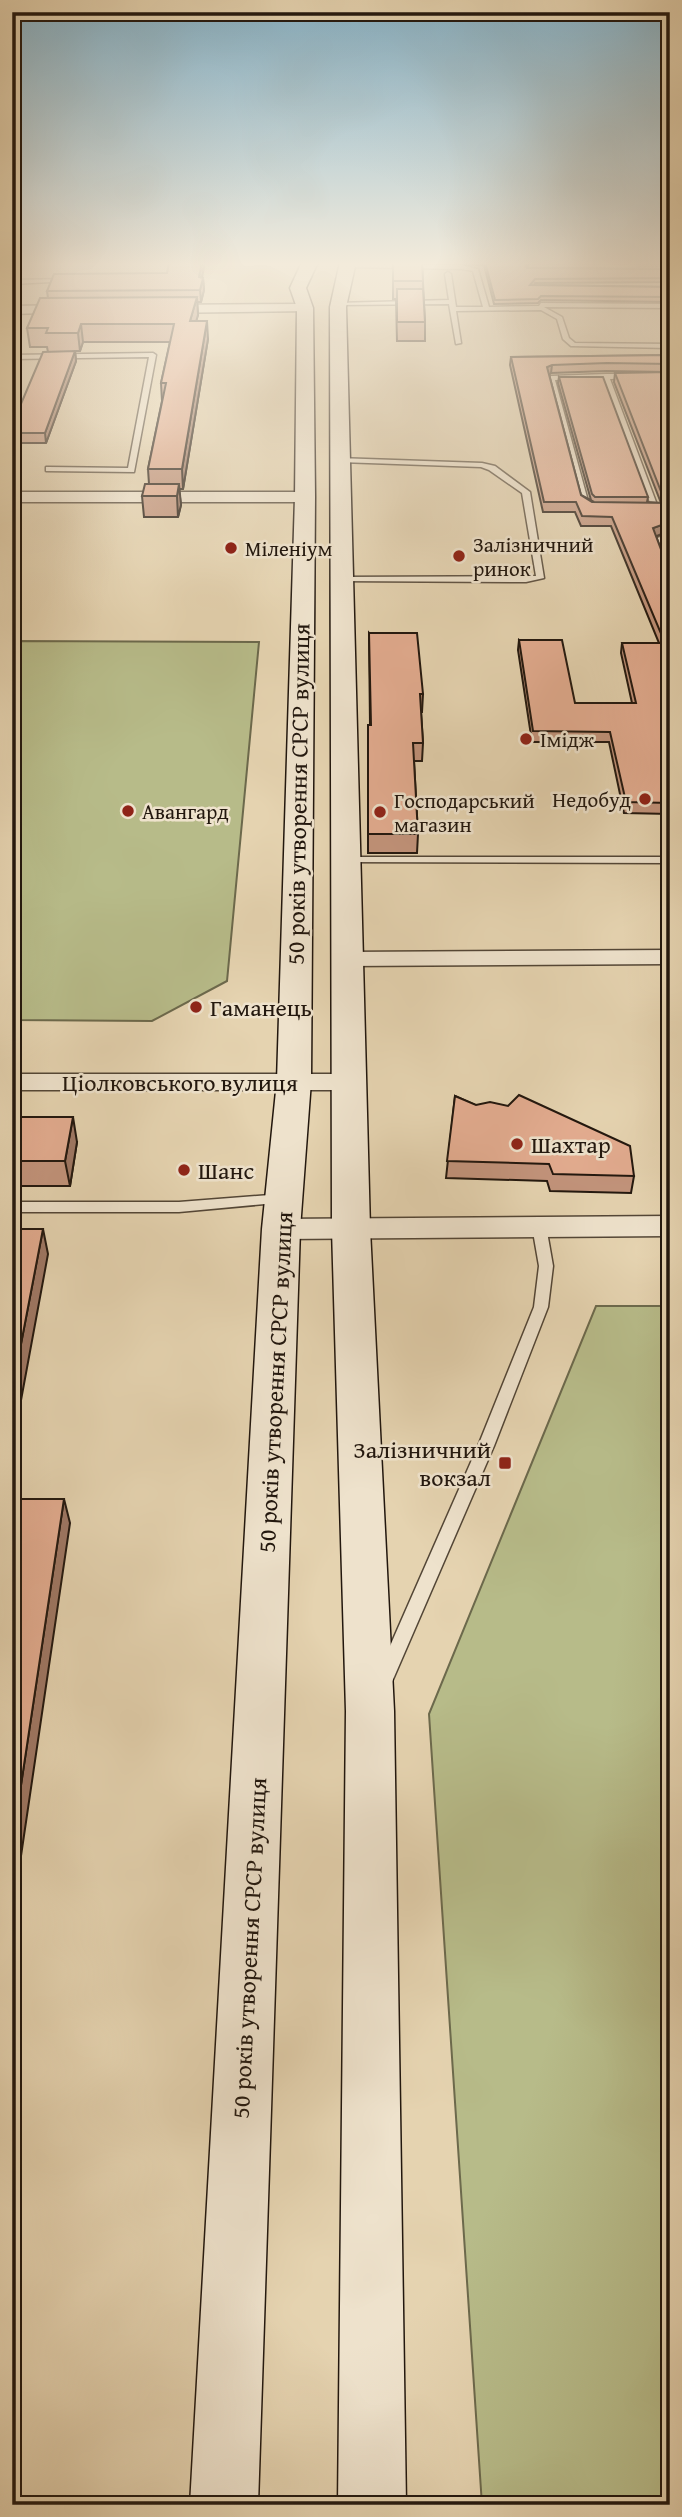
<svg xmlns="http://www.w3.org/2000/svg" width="682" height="2517" font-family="'Gentium Book Plus',serif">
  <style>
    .green { fill: #b7bb89; stroke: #6c694c; stroke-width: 2 }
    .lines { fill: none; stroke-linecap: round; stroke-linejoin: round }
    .lane-casing { stroke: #534636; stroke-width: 3 }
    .street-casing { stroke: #534636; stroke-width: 3 }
    .secondary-casing { stroke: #22170e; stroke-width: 3 }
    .lane { fill: #eee2cc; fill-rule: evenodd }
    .street { fill: #eee2cc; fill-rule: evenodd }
    .secondary { fill: #eee2cc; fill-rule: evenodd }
    .wall { fill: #c3947c; stroke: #22170e; stroke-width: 2; fill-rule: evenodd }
    .shaded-wall { fill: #9f7865; stroke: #22170e; stroke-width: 2 }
    .building { fill: #e3ac90; stroke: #22170e; stroke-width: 2 }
    .poi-dot { fill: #8f2418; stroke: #eee2cc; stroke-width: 2.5 }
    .labels { text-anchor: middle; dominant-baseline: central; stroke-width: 5; stroke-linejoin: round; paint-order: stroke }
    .far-poi-label { font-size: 21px; fill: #22170e; stroke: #eee2cc; text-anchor: start }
    .street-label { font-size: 24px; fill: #22170e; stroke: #eee2cc }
    .poi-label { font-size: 24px; fill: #22170e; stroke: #eee2cc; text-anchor: start }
  </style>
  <rect width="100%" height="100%" fill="#e5d3b0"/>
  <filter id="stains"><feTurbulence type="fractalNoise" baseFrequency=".00286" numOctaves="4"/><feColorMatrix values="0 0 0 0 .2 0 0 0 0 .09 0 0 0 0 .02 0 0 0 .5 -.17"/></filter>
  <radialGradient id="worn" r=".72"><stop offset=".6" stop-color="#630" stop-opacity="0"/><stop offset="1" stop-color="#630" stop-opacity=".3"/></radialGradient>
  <!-- green -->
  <path class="green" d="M12,641L259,642L227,981L152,1021L12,1020Z
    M596,1306H670V2505H482L429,1714Z"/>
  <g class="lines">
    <!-- lane casing -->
    <g class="lane-casing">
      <path id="lane" d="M347,264L462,265L478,269L489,307L539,306L541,303L670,304V308L544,307L562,317L569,338L575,343L670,344V348L571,346L563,339L557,319L541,310L456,311L461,343L456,344L449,304L339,305L336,303L449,300L445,274L448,272L451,274L456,307H483L473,271L462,269L345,267Z
        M640,267H670V271L638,270Z
        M12,280L68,279L71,281L12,284Z
        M153,353L156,355L134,472L46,471V467H49L128,468L149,357L12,359V355Z
        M606,374H670V378L610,379L659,510L652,508L604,379L555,380L588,501L600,508L593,510L581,502L548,378L551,376Z
        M337,458L482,463L495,466L530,492L544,578L526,582L339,581L338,579L342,577L536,576L522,493L489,470L481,467L340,462H337Z
        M670,534V538L662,540L670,558V571L666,569L654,539Z
        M345,857H670V863L341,862L340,860Z
        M282,1194L287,1196L289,1199L287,1202L179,1212H12V1202H179Z
        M539,1221L546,1226L553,1266L548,1307L494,1446L391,1684L385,1686L379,1684L376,1678L478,1446L534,1307L539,1266L532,1226Z"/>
    </g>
    <!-- street casing -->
    <g class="street-casing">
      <path id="street" d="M305,304L309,305V311L159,313L153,309L159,305Z
        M72,305L76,306V312L12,314V306Z
        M12,492H305L313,497L305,502H12Z
        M670,950V964L346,966L338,964L335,959L338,954L346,952Z
        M12,1074H348L357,1076L361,1082L357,1088L348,1090H12Z
        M670,1216V1236L281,1239L271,1236L267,1229L271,1222L281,1219Z"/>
    </g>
    <!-- secondary casing -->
    <g class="secondary-casing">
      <path id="secondary" d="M302,262H318L306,288L313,308L315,497L311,1081L300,1229L258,2505H190L262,1229L277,1081L295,497L297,308L290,288Z
        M340,262H356L346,307L370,1229L394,1711L406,2505H338L346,1711L332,1229L330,307Z"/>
    </g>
    <!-- lane -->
    <use href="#lane" class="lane"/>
    <!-- street -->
    <use href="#street" class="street"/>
    <!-- secondary -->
    <use href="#secondary" class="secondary"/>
  </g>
  <!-- wall -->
  <path class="wall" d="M382,262H670V264H529L527,267V268L670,269V282L535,283L534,285L670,287V302L541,300L538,303L494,304L484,265L422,263L425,322V341H397L396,299H393V262Z
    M204,265L202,278H203L204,290L201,302H197L198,315L196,321L208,339L183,489H179L181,505L178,517H144L142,496L149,484L148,469L162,401L161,383L170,342H83L80,351H75L76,361L46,443H12V425L48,352L47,347H30L27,328L48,298L47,291L167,273Z
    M670,355V551L666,542L667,532L656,536L665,560L670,563V814L624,813L609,742H532L518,650L519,640L575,703H632L621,653L622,643H659L611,526H581L575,512H543L510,365L511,357ZM606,371L667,372L615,373L614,382L661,503L647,502L648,497L559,377L558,383L591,500L594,502L581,495L549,374L551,373Z
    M369,633L423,694L422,712H421L423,743L422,761H414L418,834L417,853H368V725H370Z
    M455,1096L634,1176L631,1193L550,1191L547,1181L446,1178Z
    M12,1117L77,1142L70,1186H12Z"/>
  <!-- shaded-wall -->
  <path class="shaded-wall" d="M202,262H204V265L200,289L199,277Z
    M203,278L204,290L201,302L200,290Z
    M197,297L198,315L191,339L190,321Z
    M207,321L208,339L183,489L182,469Z
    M81,324L83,342L80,351L78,333Z
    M75,351L76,361L46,443L45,433Z
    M552,365L551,373L547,376V367Z
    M179,484L181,505L178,517L177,496Z
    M670,522L669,531L652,538L653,528Z
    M73,1117L77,1142L70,1186L65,1161Z
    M43,1229L48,1254L12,1449V1391Z
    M64,1499L70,1523L12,1917V1845Z"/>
  <!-- building -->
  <path class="building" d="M169,262H202L199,277L203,278L200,290L47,291L54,274L167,273Z
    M393,262H422L423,281H393Z
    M485,262H527L525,264L527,268L670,269V278L535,279L530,285L670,287V297L541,296L538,299L495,300Z
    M397,289H423L425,322H397Z
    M197,297L190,321H207L182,469H148L166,383H161L174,324H81L78,333H46L48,328H27L40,298Z
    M75,351L45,433H12V425L43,352Z
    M670,355V364L607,363L552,365L547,367L581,495L592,502L670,503V522L653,528L665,560L670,563V803L626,802L610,732L533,731L519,640H562L575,703H636L622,643H665L612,517L582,516L576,502H544L511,357Z
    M670,372V494H662L615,373Z
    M559,377H603L648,497H595L592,494Z
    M145,484H179L177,496H142Z
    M369,633H417L423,694H420L423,743H413L418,834H368V725H371Z
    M519,1095L630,1146L634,1176L553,1174L549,1164L447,1161L455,1096L476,1105L490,1102L508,1106Z
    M12,1117H73L65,1161H12Z
    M12,1229H43L12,1391Z
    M12,1499H64L12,1845Z"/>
  <!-- sky -->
  <linearGradient id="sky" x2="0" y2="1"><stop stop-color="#87b6ce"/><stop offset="0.43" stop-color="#f3ebdb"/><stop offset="1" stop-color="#f3ebdb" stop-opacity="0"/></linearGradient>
  <rect width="682" height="614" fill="url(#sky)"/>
  <!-- markers -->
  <g class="poi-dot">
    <circle cx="231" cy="548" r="7"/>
    <circle cx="459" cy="556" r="7"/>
    <circle cx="526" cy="739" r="7"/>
    <circle cx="645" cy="799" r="7"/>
    <circle cx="128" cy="811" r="7"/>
    <circle cx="380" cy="812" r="7"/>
    <circle cx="196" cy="1007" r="7"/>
    <circle cx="517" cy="1144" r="7"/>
    <circle cx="184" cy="1170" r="7"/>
    <rect x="498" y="1456" width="14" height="14" rx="3.5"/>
  </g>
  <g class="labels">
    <!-- far-poi labels -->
    <g class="far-poi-label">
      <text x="473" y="544">Залізничний<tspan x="473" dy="24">ринок</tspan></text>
      <text x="245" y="548">Міленіум</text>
      <text x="540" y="739">Імідж</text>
      <text x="631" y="799" text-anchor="end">Недобуд</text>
      <text x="394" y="800">Господарський<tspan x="394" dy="24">магазин</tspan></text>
      <text x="142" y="811">Авангард</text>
    </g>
    <!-- street labels -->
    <g class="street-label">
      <text transform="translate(298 794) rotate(-89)">50 років утворення СРСР вулиця</text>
      <text x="180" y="1082">Ціолковського вулиця</text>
      <text transform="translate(275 1382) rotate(-87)">50 років утворення СРСР вулиця</text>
      <text transform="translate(249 1948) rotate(-87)">50 років утворення СРСР вулиця</text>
    </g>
    <!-- poi labels -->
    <g class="poi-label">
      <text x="210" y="1007">Гаманець</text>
      <text x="531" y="1144">Шахтар</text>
      <text x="198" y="1170">Шанс</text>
      <text x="491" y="1449" text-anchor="end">Залізничний<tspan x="491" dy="28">вокзал</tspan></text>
    </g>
  </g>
  <!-- margin -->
  <rect width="682" height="2517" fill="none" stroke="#e5d3b0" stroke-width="42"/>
  <rect x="14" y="14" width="654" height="2489" fill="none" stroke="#22170e" stroke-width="3.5"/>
  <rect x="21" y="21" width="640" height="2475" fill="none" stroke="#22170e" stroke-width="2"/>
  <rect width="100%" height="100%" filter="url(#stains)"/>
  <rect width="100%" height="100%" fill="url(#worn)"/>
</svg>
